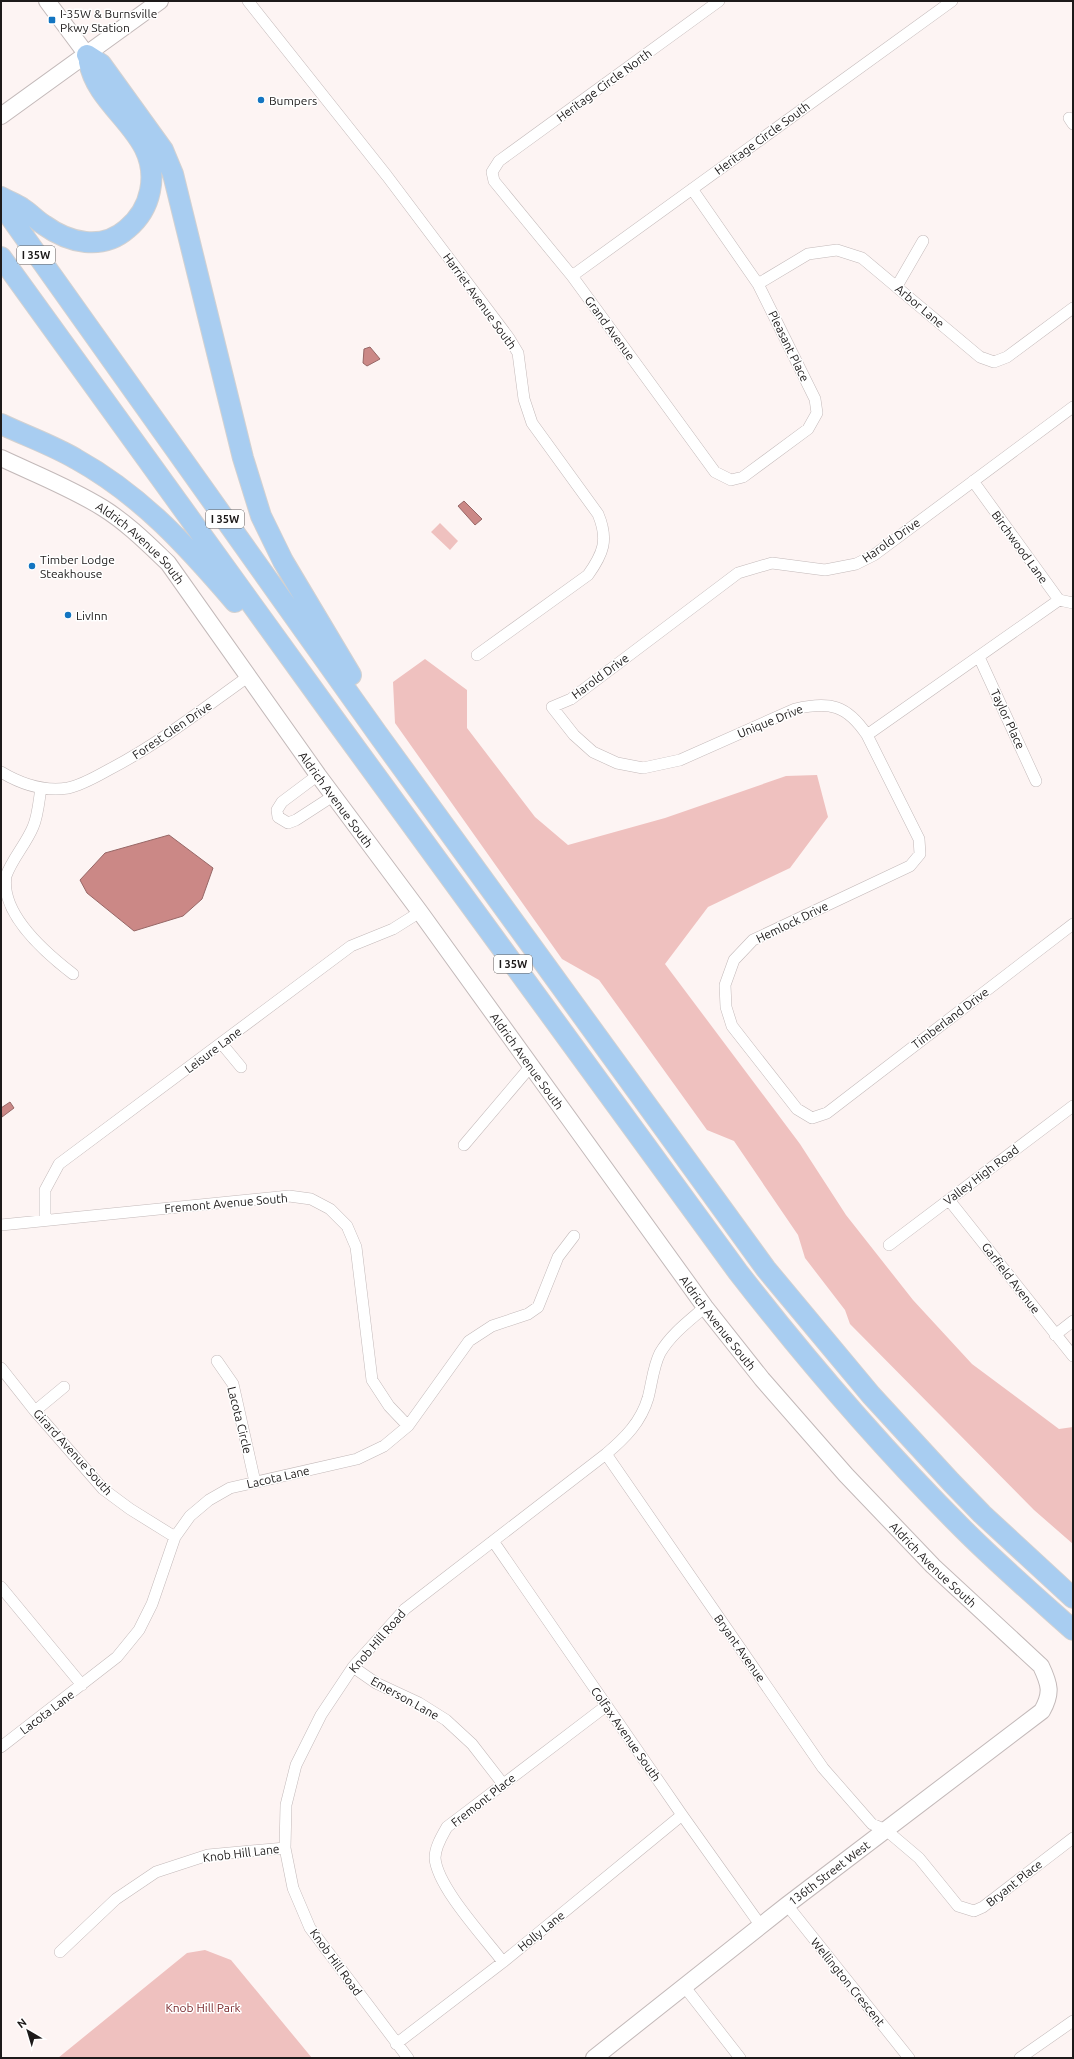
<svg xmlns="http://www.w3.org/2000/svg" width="1074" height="2059" font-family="Ubuntu,sans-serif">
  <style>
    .green { fill: #efc1bf }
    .water { fill: #cb8886; stroke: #976766 }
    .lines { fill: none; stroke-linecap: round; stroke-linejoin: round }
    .street-casing { stroke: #c3b9b9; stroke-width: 12 }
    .secondary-casing { stroke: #c3b9b9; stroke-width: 18 }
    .highway-casing { stroke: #d2d1d1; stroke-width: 22 }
    .street { stroke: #fff; stroke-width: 11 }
    .secondary { stroke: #fff; stroke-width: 16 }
    .highway { stroke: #a8cdf1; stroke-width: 20 }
    .poi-dot { fill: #1375c1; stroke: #fff; stroke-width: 1.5 }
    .labels { text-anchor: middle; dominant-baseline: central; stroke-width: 3; stroke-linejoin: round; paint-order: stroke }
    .shield { fill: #fff; stroke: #615f5f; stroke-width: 1 }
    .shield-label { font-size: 11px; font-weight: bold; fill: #1d1a1a }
    .poi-label { font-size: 12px; fill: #1d1a1a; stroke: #fff; text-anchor: start }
    .street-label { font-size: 12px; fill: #1d1a1a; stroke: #fff }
    .park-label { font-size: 12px; fill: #78272b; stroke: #fff }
  </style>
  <rect width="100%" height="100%" fill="#fdf4f3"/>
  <!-- green -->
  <path class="green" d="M440,523L458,541L450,550L431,532Z
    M425,659L467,690V728L535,817L568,845L665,818L786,776L817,775L828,817L790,868L708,907L665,964L800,1144L846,1215L913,1300L972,1364L1059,1429L1073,1427V1544L1034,1510L850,1324L845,1310L805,1258L798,1235L734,1141L707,1130L599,980L562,959L395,723L393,682Z
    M205,1950L231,1960L312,2058H58L187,1953Z"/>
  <!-- water -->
  <path class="water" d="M370,347L380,359L367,366L363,363L364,349Z
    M464,501L482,519L475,525L458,506Z
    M169,835L213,868L202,899L183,916L134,931L87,893L80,880L105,853Z
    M10,1102L14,1108L2,1117L1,1108Z"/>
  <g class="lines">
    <!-- street casing -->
    <g class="street-casing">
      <path id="street" d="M248,1L387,176L509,338L518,353L524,399L532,423L598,514C609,540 603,554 588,575L477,655
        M1069,118L1073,124
        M692,189L758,284L815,399L817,413L808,429L743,477L731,480L715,472L572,276L494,181L492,172L499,161L719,1
        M572,276L952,1
        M758,284L808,254L837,250L862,258L980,357L994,362L1007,357L1073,308
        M897,286L923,241
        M973,481L1059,600L1073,603
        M1059,600L867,735C847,705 830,701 795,709L680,760L643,768L617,763L593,752L574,735L552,707L571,699L738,573L772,563L825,570L856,564L874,555L1073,407
        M979,657L1036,781
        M867,735L919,839L920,854L910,866L753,940L734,960L725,985L726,1007L732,1026L797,1109L812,1118L827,1113L1073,924
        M1,772C21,784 43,792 68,788C83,785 99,775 112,768C161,742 204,708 249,676
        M318,775L282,802L277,810L278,817L288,823L296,820L333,796
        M41,788C39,800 38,816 33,827C26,844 12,859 6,876C0,914 47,954 73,974
        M222,1044L241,1067
        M464,1145L531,1066
        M949,1200L1073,1356
        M45,1220V1190L59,1164L351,946L393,929L420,912
        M1,1225L289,1196L311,1199L330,1209L347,1226L356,1247L372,1380L389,1406L408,1426
        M889,1245L1073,1106
        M1055,1335L1073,1321
        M217,1361L233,1384L255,1482
        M1,1368L35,1411L103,1489L130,1509L175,1537
        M35,1411L64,1387
        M606,1454L823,1768L872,1824L886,1830L919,1858L958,1906L974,1911L983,1907L1073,1838
        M493,1541L682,1815L761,1926
        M1,1587L82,1685
        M353,1667L376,1683L419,1703L446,1720L472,1744L503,1784
        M1,1747L117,1657L139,1630L152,1604L175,1537L190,1516L209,1500L230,1488L357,1459L384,1446L408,1426L469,1341L492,1326L528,1314L538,1307L558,1257L574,1236
        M787,1905L909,2058
        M60,1952L116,1899L156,1872L208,1855L285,1848
        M503,1962C485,1938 437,1887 435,1858C435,1847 442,1836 447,1827L606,1706
        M684,1986L740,2058
        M396,2044L503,1962L682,1815
        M408,2058L310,1928L293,1888L285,1848L286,1805L296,1765L321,1715L353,1667L405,1609L606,1454C625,1438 641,1422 648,1398C652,1383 653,1367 660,1353C671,1334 689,1321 705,1307
        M1020,2058L1073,2021"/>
    </g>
    <!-- secondary casing -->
    <g class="secondary-casing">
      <g id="secondary">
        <path d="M47,1L87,55"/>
        <path d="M1,116L160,1"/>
        <path id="s1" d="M1,458C35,474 71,488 103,508C127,523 147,543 168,563L318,775L420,912L705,1307L762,1379L846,1475L933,1566L1041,1666C1050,1685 1052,1693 1042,1711L787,1905L594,2058"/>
      </g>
    </g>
    <!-- highway casing -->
    <g class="highway-casing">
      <path id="highway" d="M87,55L101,64L163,150L173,174L243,458L261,516L283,561L351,675
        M1,197C8,201 16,204 22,208C30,213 36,220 44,225C69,243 102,251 127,229C139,219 147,206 150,191C162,133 98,111 89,62
        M1,204L377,733L766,1269L871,1395L951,1482L982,1514L1073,1598
        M1,257L336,721L738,1272C808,1362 883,1449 964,1530C999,1565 1036,1597 1073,1630
        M1,424C26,436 52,445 76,459C141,495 187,546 235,602"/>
    </g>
    <!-- street -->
    <use href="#street" class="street"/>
    <!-- secondary -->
    <use href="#secondary" class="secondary"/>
    <!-- highway -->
    <use href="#highway" class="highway"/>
  </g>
  <!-- markers -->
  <g class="poi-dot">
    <rect x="48" y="16" width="8" height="8" rx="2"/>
    <circle cx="261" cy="100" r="4"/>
    <circle cx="32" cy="566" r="4"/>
    <circle cx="68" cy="615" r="4"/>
  </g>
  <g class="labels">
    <!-- shield labels -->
    <g class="shield">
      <rect x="17" y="246" width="38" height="18" rx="3"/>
      <rect x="206" y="510" width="38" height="18" rx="3"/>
      <rect x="494" y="955" width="38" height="18" rx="3"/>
    </g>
    <g class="shield-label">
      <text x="36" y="255">I 35W</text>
      <text x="225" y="519">I 35W</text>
      <text x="513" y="964">I 35W</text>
    </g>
    <!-- poi labels -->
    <g class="poi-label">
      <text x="60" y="13">I-35W &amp; Burnsville<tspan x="60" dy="14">Pkwy Station</tspan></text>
      <text x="269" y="100">Bumpers</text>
      <text x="40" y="559">Timber Lodge<tspan x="40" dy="14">Steakhouse</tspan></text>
      <text x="76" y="615">LivInn</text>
    </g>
    <!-- street labels -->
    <g class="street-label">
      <text transform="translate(604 85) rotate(-36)">Heritage Circle North</text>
      <text transform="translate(762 138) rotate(-36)">Heritage Circle South</text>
      <text transform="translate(480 301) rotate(54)">Harriet Avenue South</text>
      <text transform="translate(920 306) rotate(40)">Arbor Lane</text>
      <text transform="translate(610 328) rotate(54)">Grand Avenue</text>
      <text transform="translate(789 346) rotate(64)">Pleasant Place</text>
      <text transform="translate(891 540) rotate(-35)">Harold Drive</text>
      <text stroke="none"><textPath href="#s1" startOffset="165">Aldrich Avenue South</textPath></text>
      <text transform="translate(1020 547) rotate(54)">Birchwood Lane</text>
      <text transform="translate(600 676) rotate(-36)">Harold Drive</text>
      <text transform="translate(1008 719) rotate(65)">Taylor Place</text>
      <text transform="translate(770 721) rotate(-22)">Unique Drive</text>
      <text transform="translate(172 730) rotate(-34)">Forest Glen Drive</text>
      <text stroke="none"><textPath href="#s1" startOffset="489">Aldrich Avenue South</textPath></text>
      <text transform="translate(792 922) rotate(-26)">Hemlock Drive</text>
      <text transform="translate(950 1018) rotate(-37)">Timberland Drive</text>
      <text transform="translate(213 1050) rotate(-37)">Leisure Lane</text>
      <text stroke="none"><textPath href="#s1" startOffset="813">Aldrich Avenue South</textPath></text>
      <text transform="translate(981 1175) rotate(-37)">Valley High Road</text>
      <text transform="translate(226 1203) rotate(-5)">Fremont Avenue South</text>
      <text transform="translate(1011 1278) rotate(52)">Garfield Avenue</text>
      <text stroke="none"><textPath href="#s1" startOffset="1137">Aldrich Avenue South</textPath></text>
      <text transform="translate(240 1420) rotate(76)">Lacota Circle</text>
      <text transform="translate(73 1452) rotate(48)">Girard Avenue South</text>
      <text transform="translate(278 1477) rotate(-13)">Lacota Lane</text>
      <text stroke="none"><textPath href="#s1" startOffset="1461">Aldrich Avenue South</textPath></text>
      <text transform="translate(377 1641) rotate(-49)">Knob Hill Road</text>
      <text transform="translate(740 1648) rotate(55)">Bryant Avenue</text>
      <text transform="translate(405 1698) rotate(29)">Emerson Lane</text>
      <text transform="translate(47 1712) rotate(-37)">Lacota Lane</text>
      <text transform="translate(626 1734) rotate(55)">Colfax Avenue South</text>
      <text transform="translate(483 1800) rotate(-38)">Fremont Place</text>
      <text transform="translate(241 1853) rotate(-7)">Knob Hill Lane</text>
      <text transform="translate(829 1873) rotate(-37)">136th Street West</text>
      <text transform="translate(1014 1883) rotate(-38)">Bryant Place</text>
      <text transform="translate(541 1931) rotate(-39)">Holly Lane</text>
      <text transform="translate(336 1962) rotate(54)">Knob Hill Road</text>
      <text transform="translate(848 1982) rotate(51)">Wellington Crescent</text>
    </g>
    <!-- park labels -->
    <g class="park-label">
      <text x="203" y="2007">Knob Hill Park</text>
    </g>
  </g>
  <!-- border -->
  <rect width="1074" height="2059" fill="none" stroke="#1d1a1a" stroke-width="4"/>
  <!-- north arrow -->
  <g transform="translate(28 2031) rotate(322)" stroke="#ffffff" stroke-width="3" paint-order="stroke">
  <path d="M0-3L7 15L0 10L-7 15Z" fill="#1d1a1a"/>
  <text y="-6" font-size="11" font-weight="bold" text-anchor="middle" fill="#1d1a1a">N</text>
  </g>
</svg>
